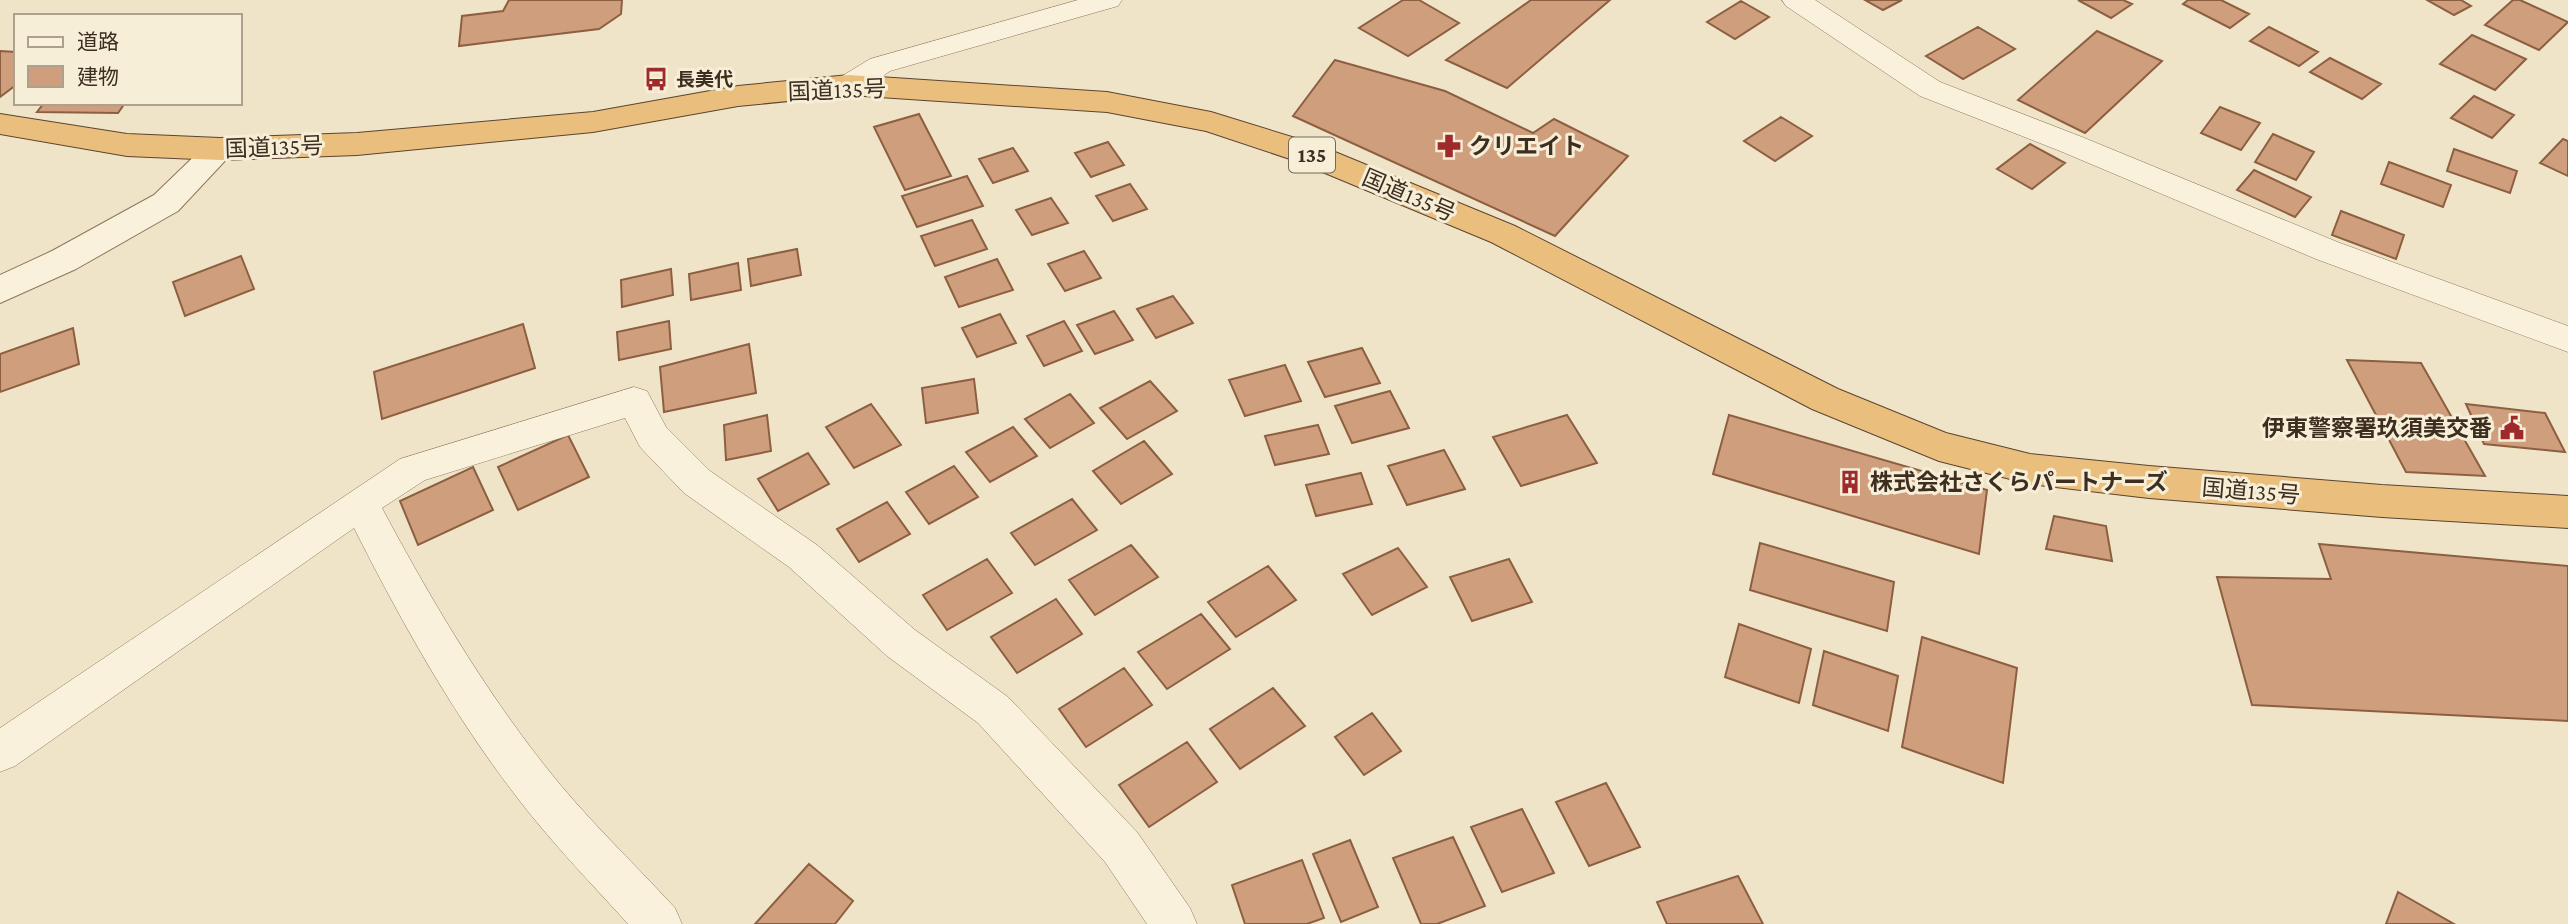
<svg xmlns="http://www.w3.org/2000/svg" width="2568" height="924" font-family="'Crimson Pro','Noto Sans JP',serif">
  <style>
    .building { fill: #cf9f7d; stroke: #8d5f41; stroke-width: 2 }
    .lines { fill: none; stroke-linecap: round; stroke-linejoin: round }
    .minor-casing { stroke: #8d765c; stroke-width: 1 }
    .tertiary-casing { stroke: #8d765c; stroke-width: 2 }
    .trunk-casing { stroke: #5b4430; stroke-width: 2 }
    .minor { fill: #faf1dc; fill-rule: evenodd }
    .tertiary { fill: #faf1dc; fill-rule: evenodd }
    .trunk { fill: #eabe7c; fill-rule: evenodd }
    .labels { text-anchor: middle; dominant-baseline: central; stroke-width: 6; stroke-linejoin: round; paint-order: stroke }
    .far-poi-label { font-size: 19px; font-weight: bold; fill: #3d2e20; stroke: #f7eed8; text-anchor: start }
    .shield { fill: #f7eed8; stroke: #756857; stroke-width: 2 }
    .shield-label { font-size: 21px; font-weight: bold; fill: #3d2e20 }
    .street-label { font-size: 23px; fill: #3d2e20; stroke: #f7eed8 }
    .poi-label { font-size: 23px; font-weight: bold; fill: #3d2e20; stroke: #f7eed8; text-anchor: start }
  </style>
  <rect width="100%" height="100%" fill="#f0e4c8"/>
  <!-- building -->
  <path class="building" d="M509,0H622L621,14L599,29L459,46L462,16L503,11Z
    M1403,0H1419L1459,23L1408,56L1359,28Z
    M1531,0H1610L1507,88L1446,60Z
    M1865,0H1902L1883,10Z
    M2078,0H2123L2132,4L2111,18Z
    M2188,0H2221L2249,14L2230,28L2183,4Z
    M2427,0H2461L2471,6L2454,15Z
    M2513,0H2520L2568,22L2539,50L2485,25Z
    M1741,1L1769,17L1735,39L1707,22Z
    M1978,27L2015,49L1963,79L1926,56Z
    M2269,27L2318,52L2299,66L2250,41Z
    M2097,31L2162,61L2085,133L2018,100Z
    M2472,35L2526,59L2495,90L2440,64Z
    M0,51L16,52V85L0,97Z
    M2330,58L2381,84L2362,99L2310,72Z
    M1335,60L1445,91L1533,133L1554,119L1628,156L1555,236L1293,116Z
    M2474,96L2514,115L2492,138L2451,118Z
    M44,103H125L118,113L37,112Z
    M2220,107L2260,123L2241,150L2201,133Z
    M919,114L951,176L905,190L874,127Z
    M1781,117L1812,136L1775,161L1744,141Z
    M2273,134L2314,152L2296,180L2255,162Z
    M2563,139L2568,141V176L2540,163Z
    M1108,142L1124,165L1091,177L1075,153Z
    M2030,144L2065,163L2032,189L1997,169Z
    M1013,148L1028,171L993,183L979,159Z
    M2454,149L2517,171L2510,193L2447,171Z
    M2389,162L2451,185L2443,207L2381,184Z
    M2254,170L2311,197L2295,217L2237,190Z
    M967,176L983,206L917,227L902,196Z
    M1130,184L1147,209L1113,221L1096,196Z
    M1051,198L1068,223L1032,235L1016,210Z
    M2341,211L2404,235L2396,259L2332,235Z
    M972,220L987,249L935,266L921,236Z
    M797,249L801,275L751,286L748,259Z
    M1084,251L1101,278L1065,291L1048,264Z
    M241,256L254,289L185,316L173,282Z
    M997,259L1013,290L959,307L945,277Z
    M738,263L741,290L691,300L689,274Z
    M671,269L673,295L622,307L621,280Z
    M1173,296L1193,323L1156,338L1137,309Z
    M1114,311L1133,340L1095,354L1077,325Z
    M1000,314L1016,343L977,357L962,328Z
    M669,321L671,349L619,360L617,332Z
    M1064,321L1082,351L1044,366L1027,336Z
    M523,324L535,368L382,419L374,372Z
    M73,328L79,364L0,392V354Z
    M749,344L756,393L664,412L660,367Z
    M1362,348L1380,383L1325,397L1308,362Z
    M2347,360L2421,363L2485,476L2406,472Z
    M1285,365L1301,401L1245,416L1229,380Z
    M974,379L978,413L926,423L922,388Z
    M1150,381L1177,411L1127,439L1100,408Z
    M1390,391L1409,428L1352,443L1335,406Z
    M1070,394L1094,423L1050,448L1025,419Z
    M871,404L901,445L854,468L826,427Z
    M2466,404L2545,413L2565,452L2484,444Z
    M767,415L771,451L726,460L724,425Z
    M1567,415L1597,463L1521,486L1493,437Z
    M1729,415L1987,490L1979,554L1713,474Z
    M1318,425L1329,454L1275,465L1265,436Z
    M1013,427L1037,456L990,482L966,452Z
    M568,435L589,477L518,510L498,467Z
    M1144,441L1172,474L1121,504L1093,471Z
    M1444,450L1465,489L1407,505L1388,466Z
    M808,453L829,484L778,511L758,479Z
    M954,466L978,497L929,524L906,492Z
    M473,467L493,510L418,545L400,501Z
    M1361,473L1372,504L1316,516L1306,485Z
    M1072,499L1097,530L1035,565L1011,533Z
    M887,502L910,534L859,562L837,529Z
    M2054,516L2106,526L2112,561L2046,549Z
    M1760,543L1894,582L1887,631L1750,590Z
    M2319,544L2568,566V721L2252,705L2217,577L2331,579Z
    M1131,545L1158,577L1095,615L1069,580Z
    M1398,548L1427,587L1372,615L1343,574Z
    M987,559L1012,593L947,630L923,595Z
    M1509,559L1532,602L1472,621L1450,577Z
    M1268,566L1296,600L1236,637L1208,602Z
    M1056,599L1082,634L1017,673L991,637Z
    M1201,614L1230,649L1167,689L1138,652Z
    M1739,624L1811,649L1799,703L1725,677Z
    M1922,637L2017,668L2003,783L1902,747Z
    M1824,651L1898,676L1888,731L1813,705Z
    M1124,668L1152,705L1086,747L1059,709Z
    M1273,688L1305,726L1240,769L1210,729Z
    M1372,713L1401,751L1364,775L1335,737Z
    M1187,742L1217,782L1149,827L1119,785Z
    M1606,783L1640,847L1589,866L1556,802Z
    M1522,809L1554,873L1502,892L1471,827Z
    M1453,837L1485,906L1437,924H1421L1393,858Z
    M1350,840L1378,907L1341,922L1313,854Z
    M1302,860L1324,918L1307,924H1245L1232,885Z
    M809,864L853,901L835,924H755Z
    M1738,876L1763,924H1667L1657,902Z
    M2398,892L2454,924H2386Z"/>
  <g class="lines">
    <!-- minor casing -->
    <g class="minor-casing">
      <path id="minor" d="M1078,0H1122L1118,6L890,71C874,82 859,97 839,92L834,85L839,78L870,59Z
        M1782,0H1815L1940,82L2082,137L2340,243L2568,326V352L2316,259L2060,151L1920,96L1786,6Z
        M634,387L647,391L666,427L710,471L817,545L915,630L1008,697L1137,832L1190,908L1197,924H1147L1105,862L978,723L887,656L789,567L684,493L640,447L625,418L425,480L382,508C430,598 482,686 545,766C584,816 632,861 675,908L682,924H628C590,882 550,841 516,796C452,713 401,621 354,528L15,766L0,772V728L400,459Z"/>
    </g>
    <!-- tertiary casing -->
    <g class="tertiary-casing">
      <path id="tertiary" d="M220,138L231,142L236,149L178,211L76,269L0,303V275L52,251L154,195L209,142Z"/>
    </g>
    <!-- trunk casing -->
    <g class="trunk-casing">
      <path id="trunk" d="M849,75L1107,92L1211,112L1318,145L1515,226L1838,389L1946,433L2030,454L2149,466L2382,485L2568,496V528L2382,517L2149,498L2030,484L1939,461L1812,409L1491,242L1296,161L1206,131L1107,112L849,95L738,106L593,132L357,155L220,160L127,156L0,134V114L127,134L220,138L357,133L593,112L738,86Z"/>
    </g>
    <!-- minor -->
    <use href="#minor" class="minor"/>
    <!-- tertiary -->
    <use href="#tertiary" class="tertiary"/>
    <!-- trunk -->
    <use href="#trunk" class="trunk"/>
  </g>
  <!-- icons -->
  <defs>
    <g id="bus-bare" transform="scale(1.89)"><path d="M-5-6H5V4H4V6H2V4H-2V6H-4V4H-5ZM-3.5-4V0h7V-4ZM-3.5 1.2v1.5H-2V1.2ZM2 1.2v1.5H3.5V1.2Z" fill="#9e2a2b" stroke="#f7eed8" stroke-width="2.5" paint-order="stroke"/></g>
    <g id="pharmacy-bare" transform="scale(1.89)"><path d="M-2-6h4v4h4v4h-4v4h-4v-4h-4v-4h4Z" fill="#9e2a2b" stroke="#f7eed8" stroke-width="2.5" paint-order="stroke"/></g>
    <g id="civic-bare" transform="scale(1.89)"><path d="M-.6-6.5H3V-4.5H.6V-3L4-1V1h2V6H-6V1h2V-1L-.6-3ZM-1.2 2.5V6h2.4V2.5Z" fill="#9e2a2b" stroke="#f7eed8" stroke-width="2.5" paint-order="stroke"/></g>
    <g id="building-bare" transform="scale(1.89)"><path d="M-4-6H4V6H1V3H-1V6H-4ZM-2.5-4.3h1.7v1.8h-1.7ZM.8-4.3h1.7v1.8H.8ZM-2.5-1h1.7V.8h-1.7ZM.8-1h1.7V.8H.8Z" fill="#9e2a2b" stroke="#f7eed8" stroke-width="2.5" paint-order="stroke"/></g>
  </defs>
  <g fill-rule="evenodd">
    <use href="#bus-bare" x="656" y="79"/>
    <use href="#pharmacy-bare" x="1449" y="146"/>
    <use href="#civic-bare" x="2512" y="428"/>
    <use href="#building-bare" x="1850" y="482"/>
  </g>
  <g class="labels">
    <!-- far-poi labels -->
    <g class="far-poi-label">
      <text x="676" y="79">長美代</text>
    </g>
    <!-- shield labels -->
    <rect class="shield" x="1289" y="137.5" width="46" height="35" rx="5"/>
    <g class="shield-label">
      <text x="1312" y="155">135</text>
    </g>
    <!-- street labels -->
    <g class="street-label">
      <text transform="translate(837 90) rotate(-2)">国道135号</text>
      <text transform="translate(274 147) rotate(-2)">国道135号</text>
      <text transform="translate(1409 195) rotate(23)">国道135号</text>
      <text transform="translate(2251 491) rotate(5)">国道135号</text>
    </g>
    <!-- poi labels -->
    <g class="poi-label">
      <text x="1469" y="146">クリエイト</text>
      <text x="2492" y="428" text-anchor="end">伊東警察署玖須美交番</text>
      <text x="1870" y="482">株式会社さくらパートナーズ</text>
    </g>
  </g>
  <!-- legend -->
  <rect x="14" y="14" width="228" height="91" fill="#f7eed8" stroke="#ada18e" stroke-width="2"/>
  <rect x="28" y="37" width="35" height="10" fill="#faf1dc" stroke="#ada18e" stroke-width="2"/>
  <text x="77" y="49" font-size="21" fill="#3d2e20">道路</text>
  <rect x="28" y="66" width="35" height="21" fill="#cf9f7d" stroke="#ada18e" stroke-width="2"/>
  <text x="77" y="84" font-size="21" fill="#3d2e20">建物</text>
</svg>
